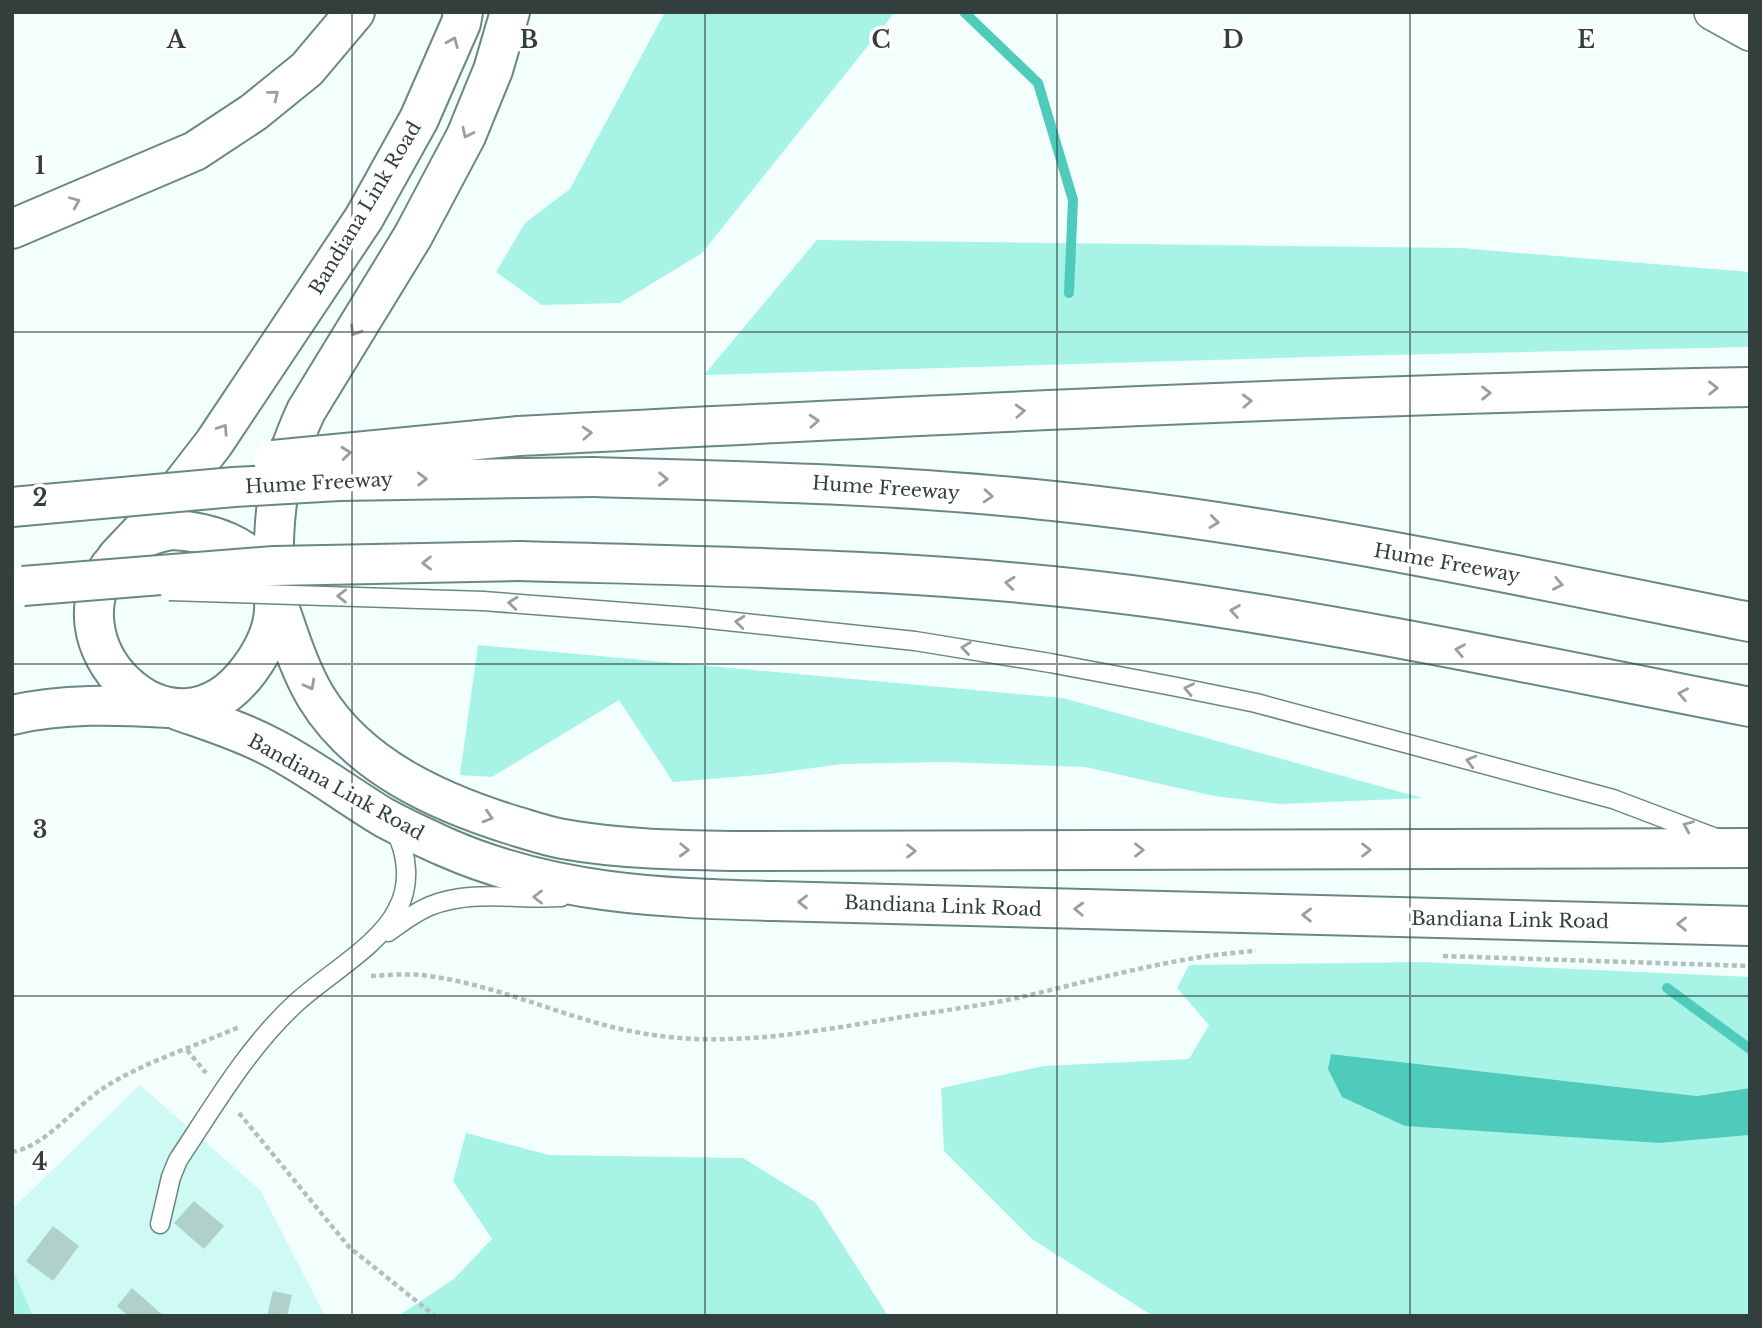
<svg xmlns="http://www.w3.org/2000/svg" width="1762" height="1328" font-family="'Libre Baskerville',serif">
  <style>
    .built { fill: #cffaf3 }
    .green { fill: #a7f4e7 }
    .water { fill: #4fcbbb }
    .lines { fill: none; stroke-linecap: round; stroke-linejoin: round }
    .stream { stroke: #4fcbbb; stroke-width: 10 }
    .building { fill: #b0d0ca }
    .lane-casing { stroke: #6a8883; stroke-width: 21 }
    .street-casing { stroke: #6a8883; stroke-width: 38 }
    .primary-casing { stroke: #6a8883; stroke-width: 42 }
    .highway-casing { stroke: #6a8883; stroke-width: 42 }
    .path { stroke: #b2bfbd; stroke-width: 4.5; stroke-dasharray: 5 3.5; stroke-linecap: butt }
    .lane { stroke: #fff; stroke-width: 18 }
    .street { stroke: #fff; stroke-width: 35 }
    .primary { stroke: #fff; stroke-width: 38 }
    .highway { stroke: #fff; stroke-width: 38 }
    .lane-bridge-casing { stroke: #6a8883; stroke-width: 21; stroke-linecap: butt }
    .highway-bridge-casing { stroke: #6a8883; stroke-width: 42; stroke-linecap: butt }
    .lane-bridge { stroke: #fff; stroke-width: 18 }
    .highway-bridge { stroke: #fff; stroke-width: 38 }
    .oneway { stroke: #989f9e }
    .grid { fill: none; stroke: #323f3d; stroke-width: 2; stroke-opacity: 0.55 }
    .labels { text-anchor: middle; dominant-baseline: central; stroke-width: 7; stroke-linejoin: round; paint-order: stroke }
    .street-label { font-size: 19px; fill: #323f3d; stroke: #fff }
    .grid-label { font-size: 23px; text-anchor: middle; font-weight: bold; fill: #323f3d; stroke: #fff; stroke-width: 7; stroke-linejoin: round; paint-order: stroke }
  </style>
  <rect width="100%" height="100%" fill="#f2fffc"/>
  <!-- built -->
  <path class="built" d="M140,1085L260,1190L325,1316H33L12,1267V1209Z"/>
  <!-- green -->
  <path class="green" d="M665,12H895L702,253L620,303L542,305L496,272L525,223L570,189Z
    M817,240L1461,248L1750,272V347L1344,356L704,375Z
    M478,645L1063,698L1422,798L1281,804L1214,796L1085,767L946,762L842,764L769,774L673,782L619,700L492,777L460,775Z
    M1422,962L1750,977V1088L1697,1096L1331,1054L1660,1143L1750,1135V1316H1153L1032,1239L944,1151L941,1088L1044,1066L1189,1059L1209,1025L1177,988L1189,965Z
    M466,1133L549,1155L743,1158L816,1203L888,1316H398L454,1279L492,1239L453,1181Z
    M12,1267L33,1316H12Z"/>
  <!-- water -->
  <path class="water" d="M1331,1054L1697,1096L1750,1088V1135L1660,1143L1405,1126L1342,1097L1328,1069Z"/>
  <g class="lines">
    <!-- stream -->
    <path class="stream" d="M964,12L1038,83L1073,200L1069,293
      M1667,988L1750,1049"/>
  </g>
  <!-- building -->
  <path class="building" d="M194,1201L224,1226L204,1249L174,1223Z
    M53,1226L79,1246L53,1281L26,1261Z
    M132,1288L164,1316H128L117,1306Z
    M273,1291L292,1295L287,1316H267Z"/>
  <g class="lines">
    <!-- lane casing -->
    <g class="lane-casing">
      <path id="lane" d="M483,601L689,617L915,641L1050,663L1172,686L1256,703L1613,799L1716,838
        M388,932C401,923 415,912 430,906C472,889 517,900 561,897
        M160,1224L171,1177L178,1160C214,1106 248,1047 296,1003C325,976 380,945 397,910C411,885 408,853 394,829"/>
    </g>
    <!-- street casing -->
    <g class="street-casing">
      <path id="street" d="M1712,12L1750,33"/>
    </g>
    <!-- primary casing -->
    <g class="primary-casing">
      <path id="primary" d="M171,530C258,533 307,593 249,670C171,775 42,639 116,559C132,542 148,534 171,530Z
        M117,557L166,505L214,443L364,218L419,119L461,23L463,12
        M274,591C272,517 275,479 306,411L413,236L466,136L493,70L510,12
        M276,598C288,631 298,667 316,697C358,766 438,802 512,825C529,830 546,836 563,839C619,849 677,850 733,851L1750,848
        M177,710C208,721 241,731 271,747C310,767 345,794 383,817C403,828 425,838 445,847C552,894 659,898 773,901L1750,926"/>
    </g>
    <!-- highway casing -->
    <g class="highway-casing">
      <path id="highway" d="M12,229L195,151L254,112L307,69L355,12
        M519,436C929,415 1339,394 1750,387
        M594,477C741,481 888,484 1034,499C1275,523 1512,574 1750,622
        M520,561C734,567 949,569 1161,599C1359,627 1554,669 1750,707
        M12,715C63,703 116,705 168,708"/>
    </g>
    <!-- path -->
    <path class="path" d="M1443,956L1750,966
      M371,976C390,975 410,973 429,976C487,984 541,1007 597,1023C640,1035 684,1041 728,1039C783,1038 847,1026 902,1017C940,1011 979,1006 1017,998C1095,980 1175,956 1256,951
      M187,1050L206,1073
      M239,1113L349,1247L435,1316
      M12,1152C47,1146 76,1105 105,1087C142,1063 198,1045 239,1027"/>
    <!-- lane -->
    <use href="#lane" class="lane"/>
    <!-- street -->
    <use href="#street" class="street"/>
    <!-- primary -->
    <use href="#primary" class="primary"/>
    <!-- highway -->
    <use href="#highway" class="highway"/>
    <!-- lane-bridge casing -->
    <g class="lane-bridge-casing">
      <path id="lane-bridge" d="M169,591L483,601"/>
    </g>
    <!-- highway-bridge casing -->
    <g class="highway-bridge-casing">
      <path id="highway-bridge" d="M273,460L519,436
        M12,507L234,487L339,481L594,477
        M23,586L274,566L520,561"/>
    </g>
    <!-- lane-bridge -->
    <use href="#lane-bridge" class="lane-bridge"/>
    <!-- highway-bridge -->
    <use href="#highway-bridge" class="highway-bridge"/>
  </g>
  <!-- one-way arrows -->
  <defs><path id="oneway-chevron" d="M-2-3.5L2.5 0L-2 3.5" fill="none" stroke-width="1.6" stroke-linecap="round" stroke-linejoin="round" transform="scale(1.75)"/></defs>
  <g class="oneway">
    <use href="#oneway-chevron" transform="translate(453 42) rotate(-67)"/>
    <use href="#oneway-chevron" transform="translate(274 95) rotate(-39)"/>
    <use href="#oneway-chevron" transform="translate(467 133) rotate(115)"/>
    <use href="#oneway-chevron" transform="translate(75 202) rotate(-23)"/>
    <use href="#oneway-chevron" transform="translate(355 331) rotate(121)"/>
    <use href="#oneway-chevron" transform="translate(1713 388) rotate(-1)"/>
    <use href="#oneway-chevron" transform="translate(1486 393) rotate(-1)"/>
    <use href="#oneway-chevron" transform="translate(1247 401) rotate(-2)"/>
    <use href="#oneway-chevron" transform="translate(1020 411) rotate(-3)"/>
    <use href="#oneway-chevron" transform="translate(814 421) rotate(-3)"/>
    <use href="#oneway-chevron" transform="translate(223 429) rotate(-56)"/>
    <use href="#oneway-chevron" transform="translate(587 433) rotate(-3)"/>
    <use href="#oneway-chevron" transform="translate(346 453) rotate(-6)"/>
    <use href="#oneway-chevron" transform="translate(422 479) rotate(-1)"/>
    <use href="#oneway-chevron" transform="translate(663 479) rotate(1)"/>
    <use href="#oneway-chevron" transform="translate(988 496) rotate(4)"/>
    <use href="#oneway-chevron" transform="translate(1214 522) rotate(7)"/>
    <use href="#oneway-chevron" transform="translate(427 563) rotate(179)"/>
    <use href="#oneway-chevron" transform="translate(1010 583) rotate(-174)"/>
    <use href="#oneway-chevron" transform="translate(1558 584) rotate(11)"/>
    <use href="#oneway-chevron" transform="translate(342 596) rotate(-179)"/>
    <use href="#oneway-chevron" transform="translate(513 603) rotate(-175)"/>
    <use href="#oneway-chevron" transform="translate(1235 611) rotate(-171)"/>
    <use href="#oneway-chevron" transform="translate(740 622) rotate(-174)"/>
    <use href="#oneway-chevron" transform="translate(966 648) rotate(-172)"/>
    <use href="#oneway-chevron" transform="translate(1460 650) rotate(-169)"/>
    <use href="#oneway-chevron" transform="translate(310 685) rotate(62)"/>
    <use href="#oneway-chevron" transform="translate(1189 689) rotate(-168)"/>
    <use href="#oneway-chevron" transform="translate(1683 694) rotate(-169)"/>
    <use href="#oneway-chevron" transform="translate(1471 761) rotate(-165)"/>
    <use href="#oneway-chevron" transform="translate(488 817) rotate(17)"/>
    <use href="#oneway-chevron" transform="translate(1688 826) rotate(-157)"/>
    <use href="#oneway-chevron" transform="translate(684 850) rotate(2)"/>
    <use href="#oneway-chevron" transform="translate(1139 850)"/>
    <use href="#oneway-chevron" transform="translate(1366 850)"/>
    <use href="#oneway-chevron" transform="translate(911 851)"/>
    <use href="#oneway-chevron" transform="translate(538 897) rotate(-180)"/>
    <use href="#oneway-chevron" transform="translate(803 902) rotate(-179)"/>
    <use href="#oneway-chevron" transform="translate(1079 909) rotate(-178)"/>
    <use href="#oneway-chevron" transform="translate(1307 915) rotate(-179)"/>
    <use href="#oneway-chevron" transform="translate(1682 924) rotate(-179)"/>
  </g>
  <!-- grid -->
  <path class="grid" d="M352,12V1316M705,12V1316M1057,12V1316M1410,12V1316M12,332H1750M12,664H1750M12,996H1750"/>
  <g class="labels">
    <!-- street labels -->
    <g class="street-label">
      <text transform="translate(365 208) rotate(-59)">Bandiana Link Road</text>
      <text transform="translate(319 483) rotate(-3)">Hume Freeway</text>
      <text transform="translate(886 488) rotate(4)">Hume Freeway</text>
      <text transform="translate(1447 563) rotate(10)">Hume Freeway</text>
      <text transform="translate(336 787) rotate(29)">Bandiana Link Road</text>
      <text transform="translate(943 906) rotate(2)">Bandiana Link Road</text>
      <text transform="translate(1510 920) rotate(1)">Bandiana Link Road</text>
    </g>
  </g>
  <g class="grid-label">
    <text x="176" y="48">A</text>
    <text x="529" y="48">B</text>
    <text x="881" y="48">C</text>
    <text x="1233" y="48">D</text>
    <text x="1586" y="48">E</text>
    <text x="40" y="174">1</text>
    <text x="40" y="506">2</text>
    <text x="40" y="838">3</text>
    <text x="40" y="1170">4</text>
  </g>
  <!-- border -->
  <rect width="1762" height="1328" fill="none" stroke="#323f3d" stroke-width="28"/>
</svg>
